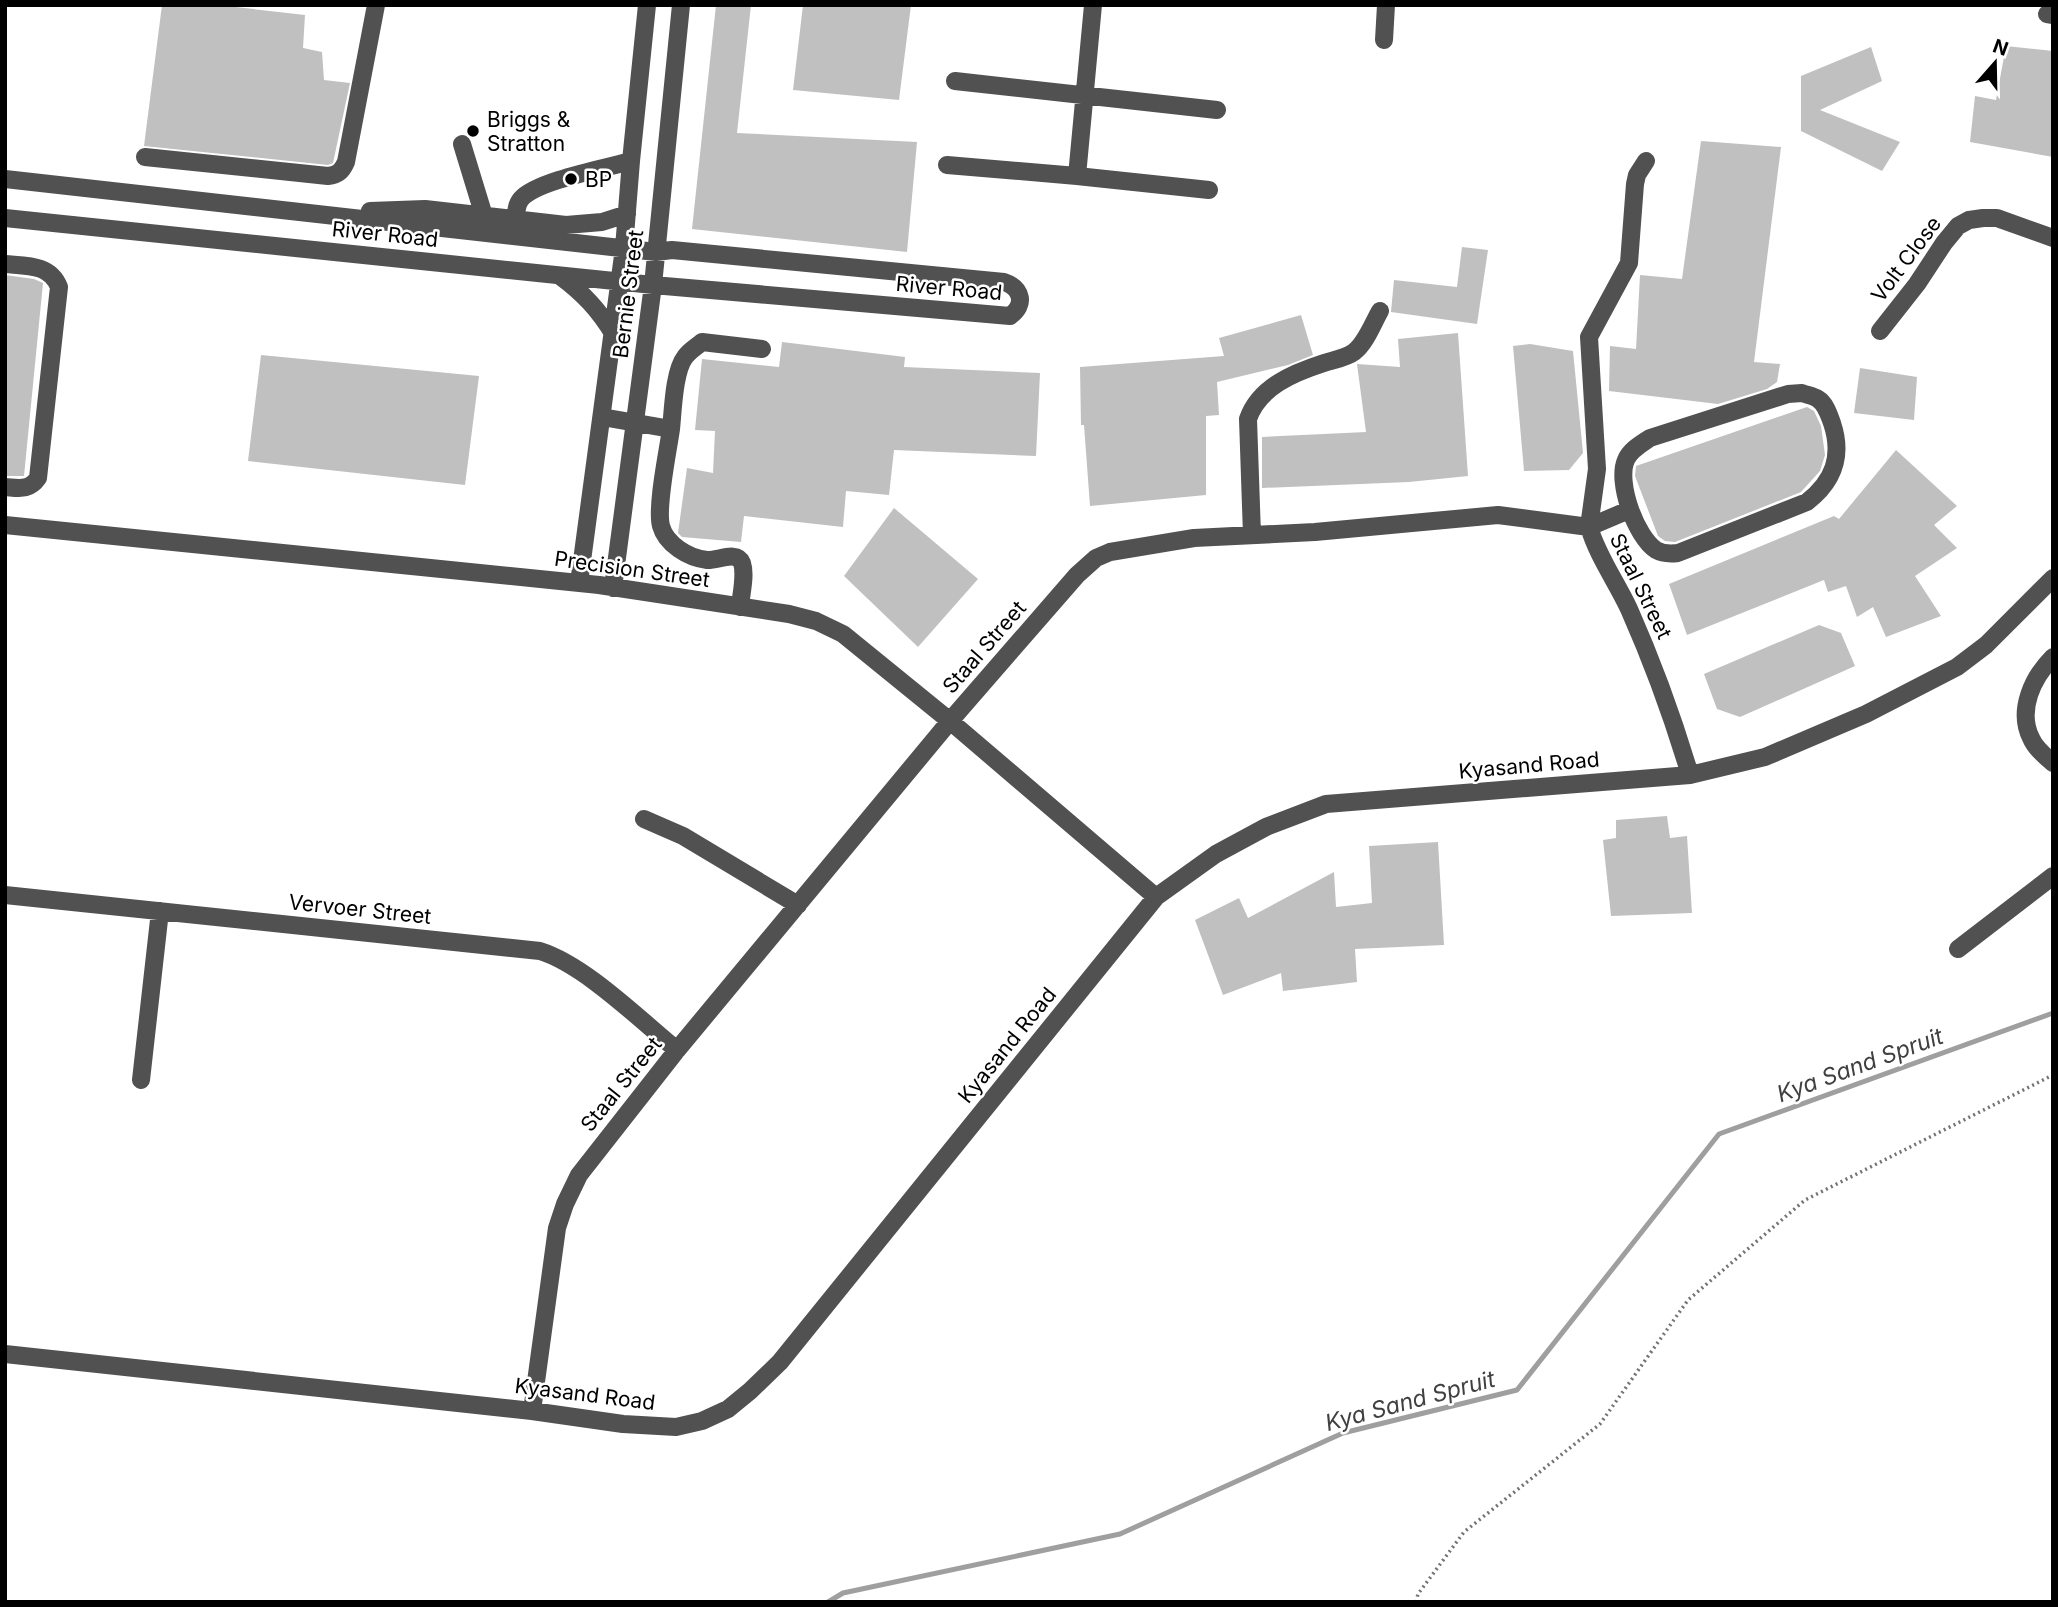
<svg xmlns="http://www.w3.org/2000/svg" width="2058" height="1607" font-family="Inter,sans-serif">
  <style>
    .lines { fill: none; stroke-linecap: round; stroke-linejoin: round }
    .stream { stroke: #9f9f9f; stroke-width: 5 }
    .building { fill: #c0c0c0 }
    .path { stroke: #737373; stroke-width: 3.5; stroke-dasharray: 2 3.5; stroke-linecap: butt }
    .minor { stroke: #515151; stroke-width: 18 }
    .poi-dot { fill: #000; stroke: #fff; stroke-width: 2.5 }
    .labels { text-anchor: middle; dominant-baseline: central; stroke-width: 5; stroke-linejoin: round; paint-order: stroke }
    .poi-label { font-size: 21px; fill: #000; stroke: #fff; text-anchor: start }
    .street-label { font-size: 21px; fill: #000; stroke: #fff }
    .water-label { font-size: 23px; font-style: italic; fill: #404040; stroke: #fff }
  </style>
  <rect width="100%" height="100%" fill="#fff"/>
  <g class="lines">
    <!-- stream -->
    <path class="stream" d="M828,1602L843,1593L1120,1534L1343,1433L1517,1390L1719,1134L2053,1013"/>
  </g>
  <!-- building -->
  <path class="building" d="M162,5H218L305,15L303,48L322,52L324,80L350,83L333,163L328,165L144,146Z
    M716,5H751L737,133L917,142L907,252L692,229Z
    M803,5H911L899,100L793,90Z
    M2006,46L2053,51V157L1970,142L1975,96L1996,100Z
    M1871,47L1882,81L1820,110L1900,142L1882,171L1801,131V76Z
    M1701,141L1781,147L1754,362L1780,364L1777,382L1767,389L1718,404L1609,391L1610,346L1636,349L1640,275L1682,279Z
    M1462,247L1488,250L1477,324L1391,312L1394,280L1457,287Z
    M5,275L34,279L43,283L24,476H5Z
    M1301,315L1313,355L1288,365L1217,382L1219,415L1206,416V495L1090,506L1084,425H1081L1080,367L1224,356L1219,338Z
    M1458,333L1468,476L1409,482L1262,488V437L1366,432L1357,364L1400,367L1398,339Z
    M782,342L905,357L904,367L1040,373L1036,456L894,450L889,495L846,491L843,527L744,516L741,542L682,537L678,533L687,468L713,473L715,431L695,430L702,359L779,367Z
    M1530,344L1573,351L1583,453L1569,470L1524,471L1513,346Z
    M261,355L479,376L465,485L248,461Z
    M1860,368L1917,377L1914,420L1854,413Z
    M1807,407L1814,411L1821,426L1825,455L1820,471L1801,492L1675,542L1665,541L1658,536L1635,476L1636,466Z
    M1896,450L1957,506L1934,525L1957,548L1915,576L1941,616L1886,637L1873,607L1857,617L1846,586L1828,592L1824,580L1687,635L1669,584L1834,516L1839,519Z
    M894,508L978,579L918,647L844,576Z
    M1819,625L1841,633L1855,666L1740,717L1717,709L1704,674Z
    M1667,816L1670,838L1687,836L1692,913L1611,916L1603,840L1616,838V820Z
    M1438,842L1444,945L1355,949L1357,982L1283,991L1281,973L1223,995L1195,920L1239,898L1248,918L1334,872L1336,907L1372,903L1369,846Z"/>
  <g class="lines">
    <!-- path -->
    <path class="path" d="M1416,1602L1418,1594L1464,1532L1600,1424L1688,1300L1805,1200L2053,1075"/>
    <!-- minor -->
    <path class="minor" d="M1093,5L1077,176L1209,190
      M2047,14L2053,15
      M1384,40L1386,5
      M955,81L1217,110
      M462,144L484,216
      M145,157L328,176C338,175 342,171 346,162L376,5
      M947,165L1077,176
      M5,179L656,252L672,250L1004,282C1022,288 1026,305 1010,316L653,285L5,218
      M370,211L425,209L566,225L602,222L627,214
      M516,220C516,212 516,205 521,199C536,181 606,168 631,161
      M5,264C27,266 50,264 59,287L38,478C29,491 19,488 5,487
      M560,276C583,293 599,310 614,335
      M1880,331L1917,284L1944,243L1958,226L1969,220L1983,218H1997L2053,238
      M1802,393C1807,395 1814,396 1818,399C1826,404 1829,415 1832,423C1843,456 1834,481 1807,502L1678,553C1670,554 1663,554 1656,550C1636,537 1616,482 1626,460C1630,450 1641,444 1650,438L1788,394Z
      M602,417L671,429C673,410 674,371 685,357C689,351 696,347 702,342L762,349
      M671,429C668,451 656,507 661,526C666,544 688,558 707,560C717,561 737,550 742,563C746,575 741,594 740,607
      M5,525L599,585L789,614L816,621L843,634L950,721L1156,897
      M1589,527L1597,469L1589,337L1629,263L1635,184L1637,175L1646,161
      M1589,527L1629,510
      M1252,535L1248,419C1259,387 1293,373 1324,363C1333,360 1346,358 1354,352C1366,343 1373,323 1380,311
      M579,583L624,248L631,161L647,5
      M613,588L653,285L681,5
      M2053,657C2033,677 2017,710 2031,738C2035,748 2045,756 2053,763
      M644,819L683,836L798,905
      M5,895L540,951C585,965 640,1020 677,1050
      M1958,949L2053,876
      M141,1080L160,911
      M5,1354L532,1411L623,1424L676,1427L702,1421L728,1409L750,1391L780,1362L1156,897L1216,854L1266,827L1326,804L1690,775L1765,757L1866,714L1957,667L1986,645L2053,578
      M532,1411L557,1228L565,1204L579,1175L677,1050L950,721L1077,575L1096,558L1110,552L1194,538L1315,532L1498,515L1589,527C1598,557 1616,581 1629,609C1653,663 1673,718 1690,775"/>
  </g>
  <!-- markers -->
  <g class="poi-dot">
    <circle cx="473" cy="131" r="7"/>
    <circle cx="571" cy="179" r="7"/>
  </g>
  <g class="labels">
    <!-- poi labels -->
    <g class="poi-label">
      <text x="487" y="119">Briggs &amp;<tspan x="487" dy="24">Stratton</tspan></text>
      <text x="585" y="179">BP</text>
    </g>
    <!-- street labels -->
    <g class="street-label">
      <text transform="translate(385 234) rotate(6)">River Road</text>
      <text transform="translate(1906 259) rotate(-53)">Volt Close</text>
      <text transform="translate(949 288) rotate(5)">River Road</text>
      <text transform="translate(628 294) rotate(-83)">Bernie Street</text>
      <text transform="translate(632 569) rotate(8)">Precision Street</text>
      <text transform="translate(1641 586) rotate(64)">Staal Street</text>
      <text transform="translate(984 647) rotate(-49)">Staal Street</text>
      <text transform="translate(1529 765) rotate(-5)">Kyasand Road</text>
      <text transform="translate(360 909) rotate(6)">Vervoer Street</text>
      <text transform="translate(1007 1045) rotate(-51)">Kyasand Road</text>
      <text transform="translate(621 1084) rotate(-51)">Staal Street</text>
      <text transform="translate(585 1394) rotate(7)">Kyasand Road</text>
    </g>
    <!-- water labels -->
    <g class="water-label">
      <text transform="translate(1860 1065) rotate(-20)">Kya Sand Spruit</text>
      <text transform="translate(1410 1401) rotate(-15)">Kya Sand Spruit</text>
    </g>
  </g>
  <!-- border -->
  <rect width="2058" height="1607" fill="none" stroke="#000000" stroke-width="14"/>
  <!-- north arrow -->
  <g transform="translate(1995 63) rotate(20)" stroke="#ffffff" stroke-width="5" paint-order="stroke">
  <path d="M0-5L12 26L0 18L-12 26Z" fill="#000000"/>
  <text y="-10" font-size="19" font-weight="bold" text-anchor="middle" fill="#000000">N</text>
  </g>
</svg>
